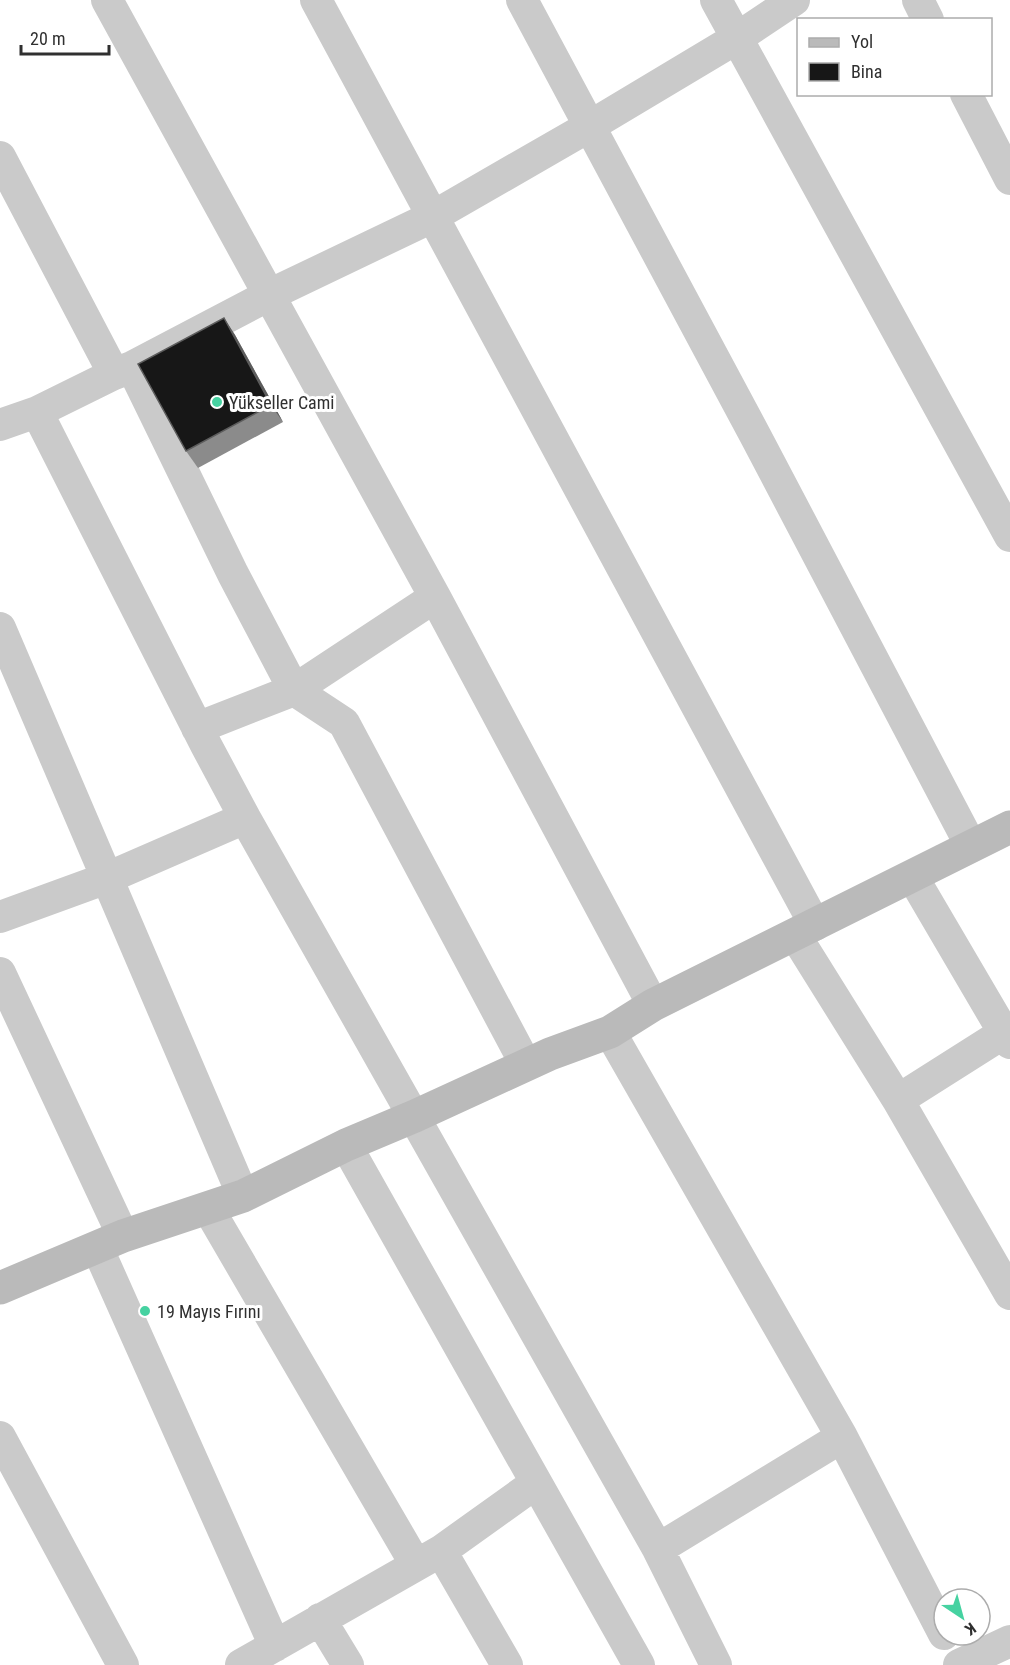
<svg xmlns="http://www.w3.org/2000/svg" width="1010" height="1665" font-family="'Roboto Condensed',sans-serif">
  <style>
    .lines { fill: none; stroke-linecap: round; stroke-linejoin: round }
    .street { stroke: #cacaca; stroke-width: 32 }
    .secondary { stroke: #bababa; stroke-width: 33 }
    .wall { fill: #8b8b8b }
    .shaded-wall { fill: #5d5d5d }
    .building { fill: #171717; stroke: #5d5d5d; stroke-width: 1.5 }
    .poi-dot { fill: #46d2a1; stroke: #fff; stroke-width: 2 }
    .labels { text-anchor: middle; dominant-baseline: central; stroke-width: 6; stroke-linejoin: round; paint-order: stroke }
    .poi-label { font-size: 18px; fill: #303030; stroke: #fff; text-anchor: start }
  </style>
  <rect width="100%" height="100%" fill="#fff"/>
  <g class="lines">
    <!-- street -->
    <path class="street" d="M107,0L435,597L653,1005
      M316,0L815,925
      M522,0L756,437L971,846
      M716,0L1010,536
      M918,0L928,20
      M966,94L1010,179
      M0,157L114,374
      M132,367L233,574L294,690L344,723L526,1065
      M37,412L206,745L245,818L658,1549L716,1665
      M0,425L37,412L114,374L132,367L269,295L432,217L590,126L737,38L794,0
      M0,628L243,1196
      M197,728L294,690L435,597
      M912,876L1010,1043
      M0,917L107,878L245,818
      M795,935L898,1100L1010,1294
      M0,973L123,1236
      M610,1032L842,1437L944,1634
      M898,1100L1010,1029
      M346,1145L639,1665
      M208,1208L416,1565
      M97,1247L275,1646
      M0,1437L123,1665
      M658,1549L842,1437
      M441,1551L507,1665
      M320,1619L348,1665
      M241,1665L441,1551L536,1483
      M959,1665L1010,1641"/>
    <!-- secondary -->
    <path class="secondary" d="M0,1288L123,1236L243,1196L346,1145L415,1116L550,1054L610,1032L653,1005L1010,827"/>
  </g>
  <!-- wall -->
  <path class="wall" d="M224,318L235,335L283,422L198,468L186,451Z"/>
  <!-- shaded-wall -->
  <path class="shaded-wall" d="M224,318L235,335L283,422L271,405Z"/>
  <!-- building -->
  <path class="building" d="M224,318L271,405L186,451L138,364Z"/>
  <!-- markers -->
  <g class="poi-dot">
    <circle cx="217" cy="402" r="6"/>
    <circle cx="145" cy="1311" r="6"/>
  </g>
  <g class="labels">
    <!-- poi labels -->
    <g class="poi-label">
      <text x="229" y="402">Yükseller Cami</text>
      <text x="157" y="1311">19 Mayıs Fırını</text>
    </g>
  </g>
  <!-- legend -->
  <rect x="797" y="18" width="195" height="78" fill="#ffffff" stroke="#acacac" stroke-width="1.5"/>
  <rect x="809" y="38" width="30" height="9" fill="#bababa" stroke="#acacac" stroke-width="1.5"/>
  <text x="851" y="48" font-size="18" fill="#303030">Yol</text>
  <rect x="809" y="63" width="30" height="18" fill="#171717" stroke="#acacac" stroke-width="1.5"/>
  <text x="851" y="78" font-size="18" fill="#303030">Bina</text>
  <!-- north arrow -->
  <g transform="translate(962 1617) rotate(144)"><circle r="28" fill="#ffffff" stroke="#acacac" stroke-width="1.5"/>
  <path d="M0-4.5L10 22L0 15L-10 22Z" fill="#46d2a1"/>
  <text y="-9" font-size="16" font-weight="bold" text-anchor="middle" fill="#303030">K</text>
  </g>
  <!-- scale -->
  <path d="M21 45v9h88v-9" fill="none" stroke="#303030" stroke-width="3"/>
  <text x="30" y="45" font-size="18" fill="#303030" stroke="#ffffff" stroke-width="4.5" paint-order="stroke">20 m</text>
</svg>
